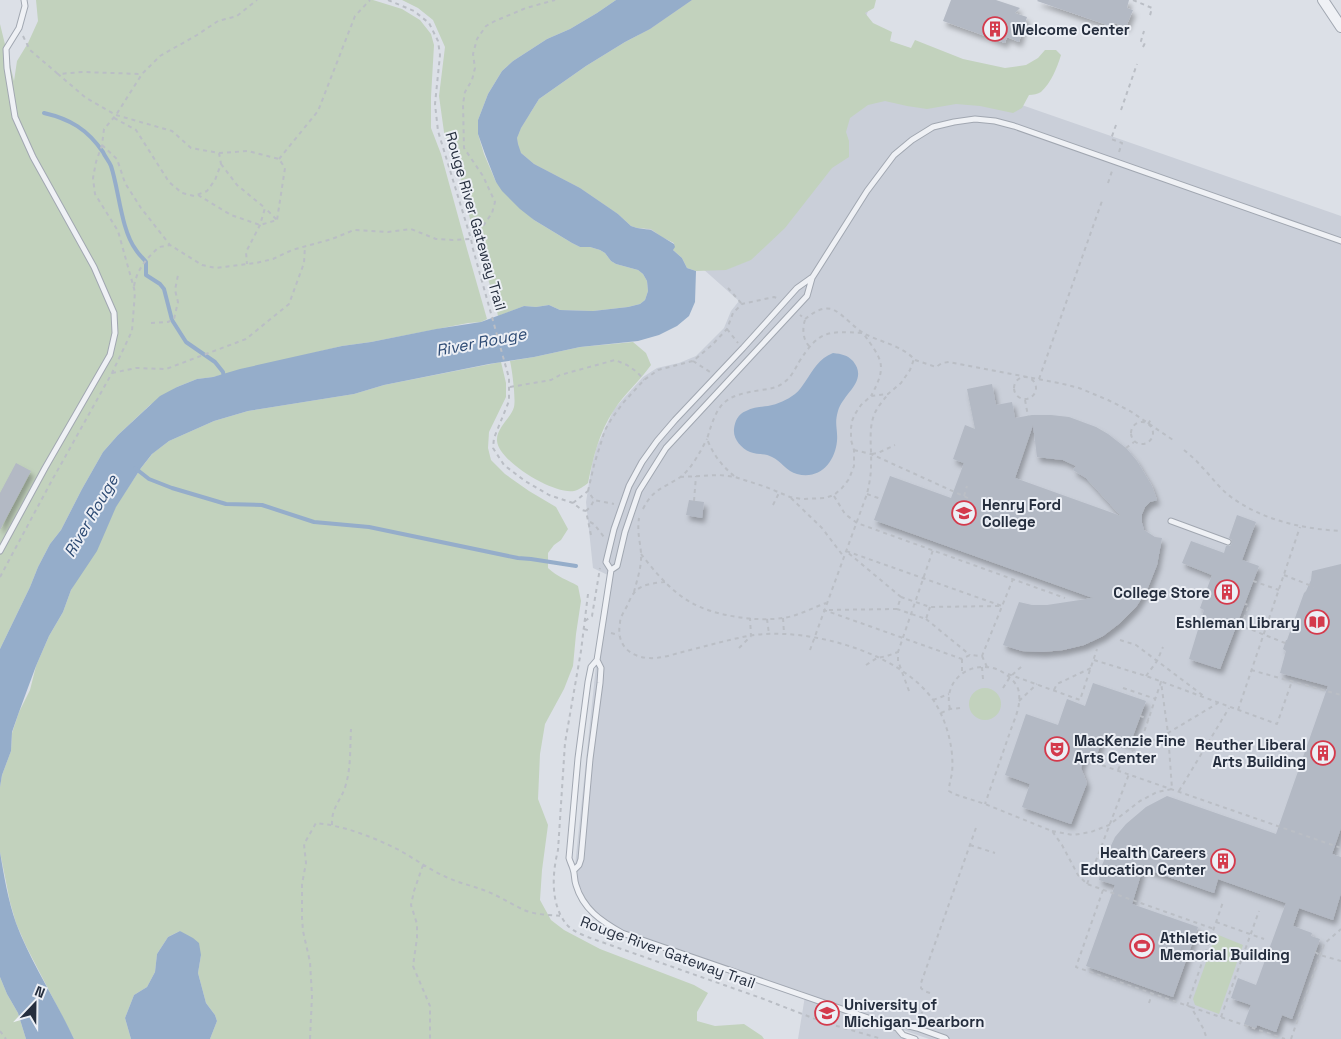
<svg xmlns="http://www.w3.org/2000/svg" width="1341" height="1039" font-family="'Space Grotesk',sans-serif">
  <style>
    .built { fill: #cacfd9 }
    .green { fill: #c2d2bd }
    .water { fill: #95adca }
    .lines { fill: none; stroke-linecap: round; stroke-linejoin: round }
    .stream { stroke: #95adca; stroke-width: 4 }
    .building { fill: #b3b9c4; fill-rule: evenodd; filter: url(#shadow) }
    .lane-casing { stroke: #a1a7b1; stroke-width: 7 }
    .street-casing { stroke: #a1a7b1; stroke-width: 12 }
    .path { stroke: #babec5; stroke-width: 2; stroke-dasharray: 4 4; stroke-linecap: butt }
    .lane { stroke: #eff1f5; stroke-width: 5 }
    .street { stroke: #eff1f5; stroke-width: 10 }
    .labels { text-anchor: middle; dominant-baseline: central; stroke-width: 4; stroke-linejoin: round; paint-order: stroke }
    .poi-label { font-size: 15px; font-weight: bold; fill: #252e3e; stroke: #eceff5; text-anchor: start }
    .street-label { font-size: 15px; fill: #252e3e; stroke: #eceff5 }
    .water-label { font-size: 16px; font-style: italic; fill: #2e4b74; stroke: #eceff5 }
  </style>
  <defs>
    <filter id="shadow"><feDropShadow dx="3" dy="5" stdDeviation="2.5" flood-color="#0004"/></filter>
  </defs>
  <rect width="100%" height="100%" fill="#dce0e7"/>
  <!-- built -->
  <path class="built" d="M687,0H872L855,47L1341,216V1039H929L831,1005L920,1039H798L805,996L803,992L622,933L588,904L578,882L575,866L597,656L610,576L593,568L586,502L592,464L597,446L614,409L643,377L657,368L679,363L696,356L724,328L731,311L739,301L674,243L638,225L517,157L509,129Z"/>
  <!-- green -->
  <path class="green" d="M36,0H373L402,9L420,20L431,34L434,45L431,97V128L441,154L467,249L487,319L481,322L468,323L371,342L342,346L213,377L197,379L177,387L150,405L118,435L103,452L82,489L61,530L50,544L38,567L30,587L0,649V24L14,81L17,61L28,43L38,21Z
    M402,0H616L597,13L570,29L547,39L513,61L502,71L488,94L478,120V134L484,154L496,182L534,220L572,243L580,247H590L600,250L605,253L611,261L616,264L638,270L643,274L647,281L648,291L645,300L640,304L628,307L593,311L560,310L549,305L536,307L524,306L498,316L495,301L473,232L460,176L448,147L444,132L439,96L445,47L433,20L418,8Z
    M692,0H876L874,8L865,13L873,23L892,32L890,41L911,48L915,40L963,59L1005,68L1026,65L1038,58L1045,50H1056L1061,55C1057,68 1051,83 1041,92C1038,94 1033,95 1029,95L1022,108L1013,113L980,106L956,104L927,109L907,106L885,101L868,105L850,118L846,132L849,141V157L832,168L785,228L751,260L726,270L696,271L687,268L682,258L672,249L674,243L662,237L651,229L637,228L631,226L618,214L580,188L534,164L520,152L518,144L517,138L521,128L539,99L586,66L625,42L650,29Z
    M633,342L646,353L651,365C640,381 624,394 614,410C599,432 593,458 588,483C584,486 579,490 574,491C555,495 499,462 497,441C496,428 511,418 514,407C516,399 512,369 510,361L534,357L580,347Z
    M501,362L506,383V397L489,432L488,448L491,460L505,474L529,491L556,507L568,529L561,540L554,545L548,553V568C557,577 568,580 578,586L581,601L576,634L573,666L564,689L545,724L540,754L538,799L548,825L542,870L540,900L551,920L564,930L600,949L694,985L708,993L697,1012V1021L715,1026L744,1024L762,1036L764,1039H210L217,1021L215,1015L206,1003L198,973L201,955L180,931L168,937L157,954L155,972L147,987L134,995L125,1018L131,1039H74L26,946L16,923L10,902L0,852V787L2,775L11,751L12,733L19,712L30,690L36,666L49,636L63,612L71,590L106,528L116,506L141,468L153,453L169,441L214,421L248,411L354,394L384,385Z
    M969 704a16 16 0 1 1 32 0a16 16 0 1 1-32 0Z
    M1216,934L1243,945L1219,1014L1195,1005L1193,999Z
    M0,977L7,994L18,1013L26,1039H0Z"/>
  <!-- water -->
  <path class="water" d="M616,0H692L650,29L625,42L586,66L539,99L521,128L517,138L518,144L521,153L534,164L580,188L618,214L631,226L637,228L651,230L674,244L675,247L673,250L682,258L687,268L696,271L695,302L689,316L677,326L659,335L638,341L580,347L534,357L489,364L384,385L354,394L248,411L214,421L169,441L152,454L141,468L116,507L97,551L71,590L63,612L49,636L36,666L19,712L12,732L11,751L2,775L0,787V649L30,587L38,567L50,544L61,530L82,489L103,452L118,435L160,396L177,387L197,379L213,377L240,369L342,346L371,342L436,329L481,322L524,306L536,307L549,305L560,310L593,311L628,307L640,304L645,300L648,291L647,281L643,274L638,270L616,264L611,261L605,253L600,250L590,247H580L572,243L534,220L520,209L502,191L496,182L485,154L478,134V120L488,94L502,71L513,61L547,39L570,29L597,13Z
    M833,353C842,354 847,355 853,361C869,381 843,393 838,411C834,424 838,429 837,441C835,462 820,480 797,474C787,472 781,461 772,457C766,453 757,455 750,452C741,448 733,439 734,429C735,421 738,414 746,411C753,407 760,407 768,406C778,404 787,400 795,394C799,391 802,386 805,382C814,369 818,359 833,353Z
    M0,852C4,876 8,900 16,923C31,963 56,1000 74,1039H26L18,1013L7,994L0,977Z
    M180,931L193,938L199,943L201,955L198,973L206,1003L215,1015L217,1021L210,1039H131L125,1018L134,995L147,987L155,972L157,954L168,937Z"/>
  <g class="lines">
    <!-- stream -->
    <path class="stream" d="M44,113C70,119 87,129 103,152C105,157 109,161 111,166C119,190 121,230 136,250C139,255 143,258 146,262V275L160,284L164,289L172,320L186,342L215,362L223,372L224,378
      M135,468L149,479L172,488L226,504L262,505L314,522L369,527L518,558L531,559L576,566"/>
  </g>
  <!-- building -->
  <path class="building" d="M951,0H996L1020,8L1015,13L1027,17L1019,42L1007,37L1005,43L943,21Z
    M1038,0H1129L1127,8L1133,10L1126,27L1114,23L1113,27L1037,1Z
    M992,384L996,405L1012,402L1015,418L1032,415H1051L1069,417L1096,427L1108,434L1126,448L1137,461L1152,486L1157,500L1150,502L1145,507L1142,514V523L1144,530L1155,537L1162,538L1157,565L1147,590L1136,607L1120,623L1103,636L1084,645L1063,650L1043,652L1022,651L1003,645L1019,602L1032,605H1047L1093,598L874,520L890,476L951,498L964,463L953,459L965,425L975,429L967,389ZM1033,425L1037,457L1063,460L1076,466L1073,470L1086,478L1121,516L1015,478Z
    M16,463L31,471L0,530V493Z
    M689,500L704,502L702,518L686,515Z
    M1237,515L1256,522L1242,560L1259,566L1220,669L1189,659L1204,610L1200,608L1212,575L1182,563L1191,541L1224,553L1226,546H1230L1232,543V540L1229,538Z
    M1341,564V828L1332,854L1341,857V893L1333,920L1299,908L1293,926L1312,933L1311,936L1320,939L1292,1019L1282,1015L1276,1032L1257,1025L1256,1028L1244,1024L1251,1005L1231,998L1238,978L1256,985L1286,903L1218,879L1214,893L1143,868L1132,904L1198,927L1173,997L1086,966L1115,885L1099,880L1102,865L1115,837L1126,824L1146,807L1167,796L1276,834L1328,686L1280,673L1286,651L1283,649L1286,640H1287L1304,593L1306,591L1311,580L1312,571Z
    M1093,683L1146,701L1130,744L1104,735L1096,757L1086,754L1081,768L1087,783L1071,824L1022,807L1030,784L1005,775L1026,714L1058,725L1067,699L1085,706Z"/>
  <g class="lines">
    <!-- lane casing -->
    <g class="lane-casing">
      <path id="lane" d="M1171,521L1228,542
        M0,551L45,468L110,355L115,333L114,313L94,267L33,157L15,117L7,68L6,49L19,28L25,6L24,0
        M611,570L617,566L625,532L639,491L666,448L807,296L812,278L867,191L894,155L912,140L933,127L954,122L975,119L995,121L1014,126L1341,241
        M597,660L611,570L606,562L614,529L629,486L642,462L657,441L675,420L743,348L797,288L811,278
        M574,870L579,865L581,859L590,759L600,683L601,668L597,660L591,667L588,682L578,758L569,858C570,862 572,865 573,869C575,874 574,880 576,885C583,909 601,921 622,933L897,1028L903,1035L915,1039
        M897,1028L905,1025L917,1028L945,1038L946,1039"/>
    </g>
    <!-- street casing -->
    <g class="street-casing">
      <path id="street" d="M1323,0L1341,27"/>
    </g>
    <!-- path -->
    <path class="path" d="M388,0L414,11L429,23L438,41L440,55L435,104L438,131L471,239L473,249L509,378V401L494,438L493,448L504,465L525,481L549,495L573,503L582,510L586,511L591,535
      M1133,0L1152,8L1149,19
      M23,36L30,50L58,74
      M1143,47L1145,43L1141,41L1144,31
      M1121,110L1137,64
      M114,118L136,130L169,182L182,193L194,196L207,191L215,180L221,164L219,153L191,148L172,131L116,115L86,98L58,74L83,72L141,74
      M1116,125L1111,139L1122,143L1119,152
      M102,145L117,159L125,183L141,208L170,245
      M219,153L248,151L279,159L285,168L277,220
      M279,159L318,111L355,16L370,0
      M221,164L237,185L265,208L260,225L246,252L247,264
      M1108,183L1112,171
      M198,195L231,215L260,225L277,220L265,208
      M134,286C137,269 147,258 159,247L170,245L202,265L216,268L256,263L273,259L292,250L332,239L354,230L388,232L411,229L436,239L452,240L471,239L479,232L492,213L495,202L483,176L464,148L463,104L465,92L472,80L475,68L473,54L477,39L486,26L495,21L526,8L555,0
      M728,288L742,304
      M805,320C802,328 803,340 809,346
      M151,323L168,322L174,319L178,302L175,290L178,275
      M727,329L738,343
      M915,360L936,367L942,363L949,362L1059,383L1079,388L1108,400L1130,411L1173,440
      M693,361L710,372
      M112,373L136,368L166,369L246,339L289,304L304,263L305,246
      M1014 388a11 11 0 1 1 22 0a11 11 0 1 1-22 0Z
      M1039,379L1102,201
      M510,387L551,380L560,375L615,360L627,365L637,372L644,380
      M1025,400L1028,416
      M1131 433a11 11 0 1 1 22 0a11 11 0 1 1-22 0Z
      M1148,424L1152,418
      M1126,448L1134,442
      M854,450L871,454L970,499
      M1184,450C1190,455 1196,460 1201,466C1211,476 1219,488 1231,497C1262,520 1303,529 1341,531
      M872,454L878,453L895,445
      M734,476C721,465 713,454 707,439C718,402 723,396 761,390C769,389 777,388 783,383C791,378 795,369 799,362C819,330 828,331 863,333C882,360 888,365 871,396
      M680,477L719,475L735,477L766,487L790,497L802,499L825,498L834,495L842,488L849,479L854,466V450L851,440V428L852,421L855,414L861,405L871,396L888,394L901,383L910,370L914,359C902,346 881,342 865,334C854,328 844,315 834,310C823,305 813,313 805,319L800,315
      M588,491L594,465L605,430L612,418L623,403L644,380L658,370L693,361L712,345L727,329L733,313L742,304L774,297L777,298
      M867,494L881,499
      M834,496L845,514L857,523L1065,598
      M964,496L967,486
      M791,498L822,528L844,557
      M694,501L696,476
      M573,503L588,491L594,500
      M773,505L779,493
      M643,509C653,489 662,489 679,478C691,470 700,452 707,439
      M586,511L591,506L594,500L614,504
      M590,522L594,524L604,537
      M641,554C655,572 671,591 690,602C714,616 756,622 783,618C798,616 812,608 826,603
      M1284,575L1314,587
      M0,577L51,482L112,373L132,331L135,292L118,231L95,194L93,178L96,162L102,145L104,129L116,115L142,74L160,56L197,35L218,21L237,16L257,0
      M1253,581L1279,590
      M665,582C655,583 640,584 634,593C631,596 629,602 627,606C624,612 620,617 620,623C616,644 629,657 649,658C661,659 674,654 686,651C707,646 727,640 748,636C807,625 916,655 941,714C949,731 954,753 952,773C951,779 949,784 949,791L954,794L985,804L1052,831L1062,845L1078,875L1087,884L1214,929
      M634,592C637,580 642,566 641,553C640,540 637,533 639,518
      M588,594L581,651L565,743L558,850C552,874 550,906 568,926C574,932 585,936 593,939L761,998L823,1022L882,1039
      M901,597L846,551L1002,606L930,607L901,597L897,609L926,619L930,607
      M897,609L824,610L962,659L970,655L982,656L1013,579
      M783,618L784,633
      M767,619L769,634
      M926,619L970,655
      M585,621L592,616L600,568
      M1237,624L1285,643
      M1241,626L1249,605L1245,604
      M584,629L591,631
      M611,633L619,635
      M1120,640L1136,645L1205,697
      M739,648L751,636L750,618
      M810,650L867,494C869,485 871,476 871,466C872,449 868,431 874,415C877,407 883,401 888,394
      M982,656L987,667
      M962,659V673
      M1094,660L1146,676L1277,724L1292,681
      M866,665L877,658L887,656L898,652
      M982,667L983,679
      M1251,670L1341,695
      M1008,674L1080,700L1097,649
      M1146,676L1157,661L1163,647
      M1003,688L1010,677L1022,666
      M1123,688L1156,699
      M1054,690L1057,684L1091,668
      M909,691L898,661V652L933,550
      M933,700L949,694
      M1019,701L1037,684
      M950,709C941,673 985,653 1010,678C1015,682 1019,688 1019,694C1021,708 1013,722 1009,735C1001,758 993,781 985,804
      M1238,710L1300,527
      M941,713L950,709L960,708
      M1140,716L1149,719
      M1104,737L1127,746L1124,755
      M1087,760L1341,848
      M1118,770L1124,757L1130,752L1168,733L1218,703
      M1179,791L1229,708
      M332,825C331,807 342,800 346,784C351,767 350,747 351,729
      M1052,831L1073,835L1091,832L1109,825L1140,801L1157,792L1172,789L1168,733L1161,682L1139,747
      M970,845L995,853
      M423,865L414,891L411,905L417,924V938L413,966L430,1006V1039
      M1087,884L1129,774
      M1103,890L1076,967L1191,1007L1203,1028L1207,1039
      M1216,922L1264,939
      M1315,952L1320,955L1341,961
      M930,993L924,991L921,988V983L977,825
      M1149,1003L1152,994
      M1187,1006L1223,902
      M1191,1007L1285,1039
      M1221,1017L1259,911
      M919,1021L922,1012
      M0,1031L6,1039
      M310,1039L312,996L310,962L303,931L302,918V884L306,863L304,844L316,823C345,826 373,837 399,850C415,859 430,870 446,877C459,883 473,886 486,891C499,896 511,904 524,910C536,915 550,915 562,916
      M1291,1039L1324,944L1341,929"/>
    <!-- lane -->
    <use href="#lane" class="lane"/>
    <!-- street -->
    <use href="#street" class="street"/>
  </g>
  <!-- icons -->
  <defs>
    <g id="building-ring" transform="scale(1.25)"><circle r="9.5" fill="#eceff5" stroke="#d43a4c" stroke-width="1.5"/><path d="M-4-6H4V6H1V3H-1V6H-4ZM-2.5-4.3h1.7v1.8h-1.7ZM.8-4.3h1.7v1.8H.8ZM-2.5-1h1.7V.8h-1.7ZM.8-1h1.7V.8H.8Z" fill="#d43a4c"/></g>
    <g id="university-ring" transform="scale(1.25)"><circle r="9.5" fill="#eceff5" stroke="#d43a4c" stroke-width="1.5"/><path d="M0-5L7-2L0 1L-7-2ZM-4 1L0 2.5L4 1V4Q0 6-4 4Z" fill="#d43a4c"/></g>
    <g id="library-ring" transform="scale(1.25)"><circle r="9.5" fill="#eceff5" stroke="#d43a4c" stroke-width="1.5"/><path d="M-6-4Q-3-5.5-.7-3.5V5Q-3 3-6 4ZM6-4Q3-5.5 .7-3.5V5Q3 3 6 4Z" fill="#d43a4c"/></g>
    <g id="theatre-ring" transform="scale(1.25)"><circle r="9.5" fill="#eceff5" stroke="#d43a4c" stroke-width="1.5"/><path d="M-5-5.5Q0-4 5-5.5V0Q5 5 0 6Q-5 5-5 0ZM-3.3-2.5H-1v1.5H-3.3ZM1-2.5H3.3v1.5H1ZM-2.8 1Q0 5.5 2.8 1Z" fill="#d43a4c"/></g>
    <g id="stadium-ring" transform="scale(1.25)"><circle r="9.5" fill="#eceff5" stroke="#d43a4c" stroke-width="1.5"/><path d="M0-5a6.5 5 0 1 0 0 10a6.5 5 0 1 0 0-10ZM-3.5-1.8h7v3.6h-7Z" fill="#d43a4c"/></g>
  </defs>
  <g fill-rule="evenodd">
    <use href="#building-ring" x="995" y="29"/>
    <use href="#university-ring" x="964" y="513"/>
    <use href="#building-ring" x="1227" y="592"/>
    <use href="#library-ring" x="1317" y="622"/>
    <use href="#theatre-ring" x="1057" y="749"/>
    <use href="#building-ring" x="1323" y="753"/>
    <use href="#building-ring" x="1223" y="861"/>
    <use href="#stadium-ring" x="1142" y="946"/>
    <use href="#university-ring" x="827" y="1013"/>
  </g>
  <g class="labels">
    <!-- poi labels -->
    <g class="poi-label">
      <text x="1012" y="29">Welcome Center</text>
      <text x="982" y="504">Henry Ford<tspan x="982" dy="17">College</tspan></text>
      <text x="1210" y="592" text-anchor="end">College Store</text>
      <text x="1300" y="622" text-anchor="end">Eshleman Library</text>
      <text x="1074" y="740">MacKenzie Fine<tspan x="1074" dy="17">Arts Center</tspan></text>
      <text x="1306" y="744" text-anchor="end">Reuther Liberal<tspan x="1306" dy="17">Arts Building</tspan></text>
      <text x="1206" y="852" text-anchor="end">Health Careers<tspan x="1206" dy="17">Education Center</tspan></text>
      <text x="1160" y="937">Athletic<tspan x="1160" dy="17">Memorial Building</tspan></text>
      <text x="844" y="1004">University of<tspan x="844" dy="17">Michigan-Dearborn</tspan></text>
    </g>
    <!-- street labels -->
    <g class="street-label">
      <text transform="translate(476 221) rotate(74)">Rouge River Gateway Trail</text>
      <text transform="translate(668 952) rotate(20)">Rouge River Gateway Trail</text>
    </g>
    <!-- water labels -->
    <g class="water-label">
      <text transform="translate(481 342) rotate(-11)">River Rouge</text>
      <text transform="translate(91 516) rotate(-60)">River Rouge</text>
    </g>
  </g>
  <!-- north arrow -->
  <g transform="translate(35 1004) rotate(22)" stroke="#eceff5" stroke-width="4" paint-order="stroke">
  <path d="M0-4L9 19L0 12L-9 19Z" fill="#252e3e"/>
  <text y="-8" font-size="14" font-weight="bold" text-anchor="middle" fill="#252e3e">N</text>
  </g>
</svg>
